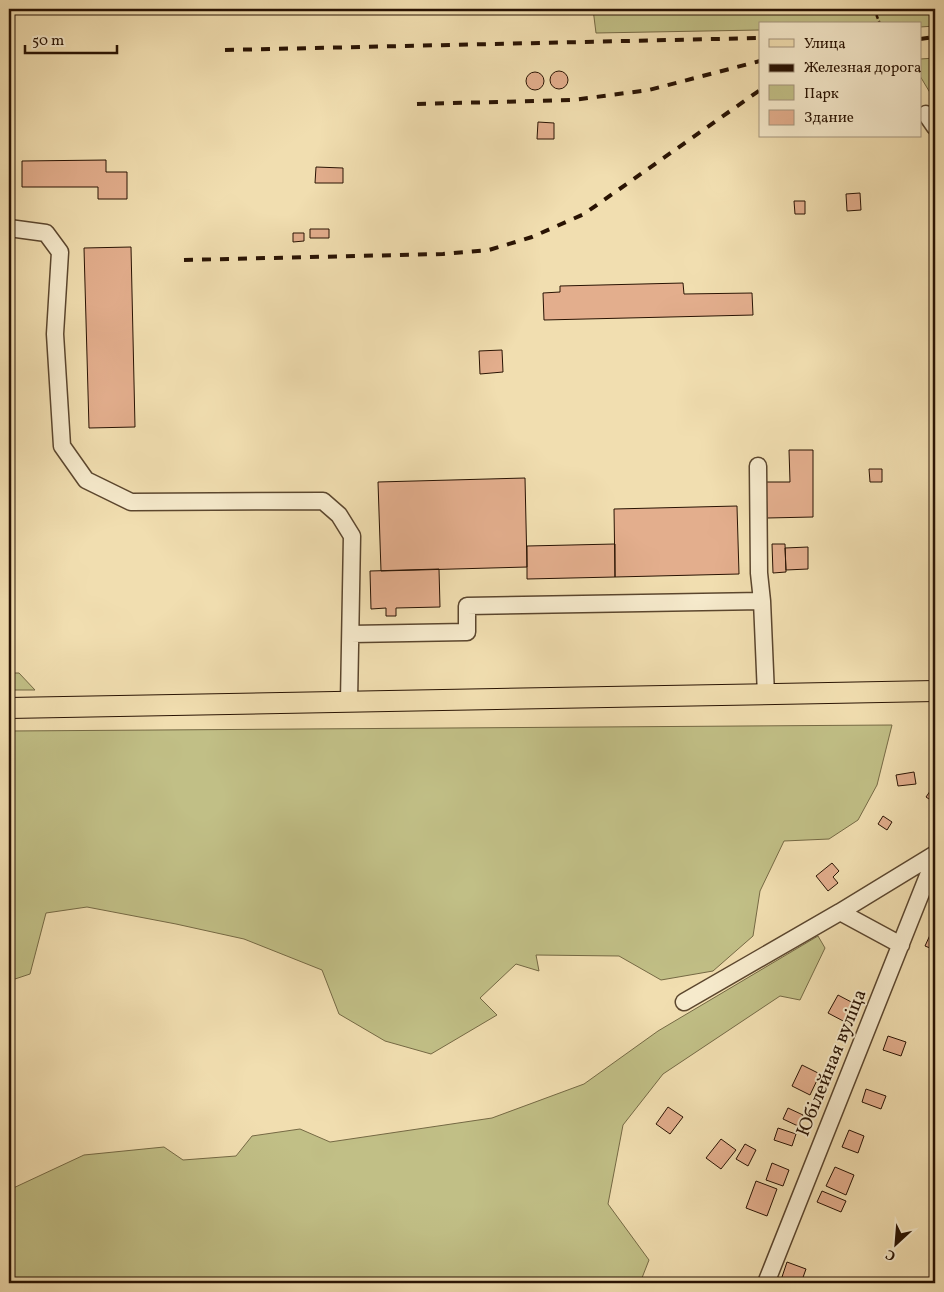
<svg xmlns="http://www.w3.org/2000/svg" width="944" height="1292" font-family="Vollkorn,serif">
  <style>
    .green { fill: #c1bf86; stroke: #756944 }
    .building { fill: #e3ae8d; stroke: #291303 }
    .lines { fill: none; stroke-linecap: round; stroke-linejoin: round }
    .minor-casing { stroke: #5b462e; stroke-width: 19 }
    .major-casing { stroke: #291303; stroke-width: 22 }
    .path { stroke: #291303; stroke-width: 2.5; stroke-dasharray: 4 2.5; stroke-linecap: butt }
    .minor { stroke: #f6eacc; stroke-width: 16 }
    .major { stroke: #f1deb0; stroke-width: 20 }
    .rail { stroke: #291303; stroke-width: 4; stroke-dasharray: 9 9; stroke-linecap: butt }
    .labels { text-anchor: middle; dominant-baseline: central; stroke-width: 4; stroke-linejoin: round; paint-order: stroke }
    .street-label { font-size: 19px; fill: #291303; stroke: #f6eacc }
  </style>
  <rect width="100%" height="100%" fill="#f1deb0"/>
  <filter id="stains"><feTurbulence type="fractalNoise" baseFrequency=".004" numOctaves="4"/><feColorMatrix values="0 0 0 0 .2 0 0 0 0 .09 0 0 0 0 .02 0 0 0 .5 -.17"/></filter>
  <radialGradient id="worn" r=".72"><stop offset=".6" stop-color="#630" stop-opacity="0"/><stop offset="1" stop-color="#630" stop-opacity=".3"/></radialGradient>
  <!-- green -->
  <path class="green" d="M593,9H935V26L920,27V24H760V30L596,33Z
    M935,58V101L920,76V59Z
    M9,673H19L35,690H9Z
    M892,725L877,785L858,820L829,839L784,841L760,891L753,936L713,971L661,980L619,956L536,955L539,971L516,964L480,998L497,1015L431,1054L385,1041L339,1014L322,970L244,939L176,924L87,907L46,913L30,974L9,981V731Z
    M818,936L825,948L800,1000L780,996L663,1074L623,1125L608,1204L649,1260L640,1283H9V1190L84,1155L164,1147L183,1160L236,1156L252,1136L300,1129L330,1142L492,1118L584,1084L658,1031Z"/>
  <!-- building -->
  <path class="building" d="M550 80a9 9 0 1 1 18 0a9 9 0 1 1-18 0Z
    M526 81a9 9 0 1 1 18 0a9 9 0 1 1-18 0Z
    M538,122L554,123V139H537Z
    M106,160V172H127V199H98V187H22V161Z
    M316,167L343,168V183H315Z
    M860,193L861,210L847,211L846,194Z
    M794,201H805V214H795Z
    M310,229H329V238H310Z
    M293,233H304V241L293,242Z
    M131,247L135,427L89,428L84,248Z
    M683,283L684,294L752,293L753,315L544,320L543,293L560,292V286Z
    M502,350L503,372L480,374L479,351Z
    M789,450H813V517L767,518L766,482H790Z
    M869,469H882V482H870Z
    M525,478L527,567L381,571L378,482Z
    M737,506L739,574L615,577L614,509Z
    M615,544V577L527,579V546Z
    M772,544H785L786,572L773,573Z
    M808,547V569L786,570L785,548Z
    M439,569L440,607L396,608V616H386V608L371,609L370,571Z
    M914,772L916,784L898,786L896,775Z
    M935,784V803L926,797Z
    M883,816L892,822L887,830L878,824Z
    M832,863L839,871L833,877L838,883L828,891L816,876Z
    M930,935L935,937V950L925,946Z
    M838,995L857,1005L847,1023L828,1013Z
    M888,1036L906,1042L901,1056L883,1050Z
    M802,1065L820,1074L810,1095L792,1086Z
    M866,1089L886,1096L881,1109L862,1102Z
    M668,1107L683,1117L670,1134L656,1124Z
    M788,1108L803,1115L798,1126L783,1119Z
    M778,1128L796,1134L792,1146L774,1140Z
    M849,1130L864,1136L858,1153L842,1147Z
    M721,1139L736,1150L721,1169L706,1158Z
    M745,1144L756,1150L748,1166L736,1159Z
    M772,1163L789,1170L783,1186L766,1180Z
    M835,1167L854,1175L846,1195L826,1186Z
    M756,1181L777,1189L767,1216L746,1208Z
    M822,1191L846,1201L841,1212L817,1202Z
    M787,1262L806,1269L801,1283H780Z"/>
  <g class="lines">
    <!-- minor casing -->
    <g class="minor-casing">
      <path id="minor" d="M926,114L935,127
        M9,228L46,233L60,252L55,334L62,446L86,480L131,502L323,501L339,515L352,536L349,701
        M758,466L759,573L762,601L766,695
        M351,634L467,632V606L762,601
        M840,912L901,945
        M684,1002L840,912L935,854
        M766,1283L935,858"/>
    </g>
    <!-- major casing -->
    <g class="major-casing">
      <path id="major" d="M9,708L935,691"/>
    </g>
    <!-- path -->
    <path class="path" d="M874,9L880,24"/>
    <!-- minor -->
    <use href="#minor" class="minor"/>
    <!-- major -->
    <use href="#major" class="major"/>
    <!-- rail -->
    <path class="rail" d="M920,39L935,37
      M225,50L760,38
      M417,104L573,100L649,90L760,61
      M184,260L443,254L489,250L532,237L584,214L760,90"/>
  </g>
  <g class="labels">
    <!-- street labels -->
    <g class="street-label">
      <text transform="translate(832 1063) rotate(-68)">Юбілейная вуліца</text>
    </g>
  </g>
  <!-- margin -->
  <rect width="944" height="1292" fill="none" stroke="#f1deb0" stroke-width="30"/>
  <rect x="10" y="10" width="924" height="1272" fill="none" stroke="#291303" stroke-width="2.5"/>
  <rect x="15" y="15" width="914" height="1262" fill="none" stroke="#291303"/>
  <!-- legend -->
  <rect x="759" y="22" width="162" height="115" fill="#f6eacc" stroke="#a4947c"/>
  <rect x="769" y="39" width="25" height="8" fill="#f1deb0" stroke="#a4947c"/>
  <text x="804" y="48" font-size="15" fill="#291303">Улица</text>
  <rect x="769" y="64" width="25" height="8" fill="#291303" stroke="#a4947c"/>
  <text x="804" y="72" font-size="15" fill="#291303">Железная дорога</text>
  <rect x="769" y="85" width="25" height="15" fill="#c1bf86" stroke="#a4947c"/>
  <text x="804" y="98" font-size="15" fill="#291303">Парк</text>
  <rect x="769" y="110" width="25" height="15" fill="#e3ae8d" stroke="#a4947c"/>
  <text x="804" y="122" font-size="15" fill="#291303">Здание</text>
  <!-- north arrow -->
  <g transform="translate(896 1244) rotate(206)" stroke="#f6eacc" stroke-width="4" paint-order="stroke">
  <path d="M0-4L9 19L0 12L-9 19Z" fill="#291303"/>
  <text y="-8" font-size="14" font-weight="bold" text-anchor="middle" fill="#291303">С</text>
  </g>
  <!-- scale -->
  <path d="M25 45v8h92v-8" fill="none" stroke="#291303" stroke-width="2.5"/>
  <text x="32" y="45" font-size="15" fill="#291303" stroke="#f6eacc" stroke-width="4" paint-order="stroke">50 m</text>
  <rect width="100%" height="100%" filter="url(#stains)"/>
  <rect width="100%" height="100%" fill="url(#worn)"/>
</svg>
